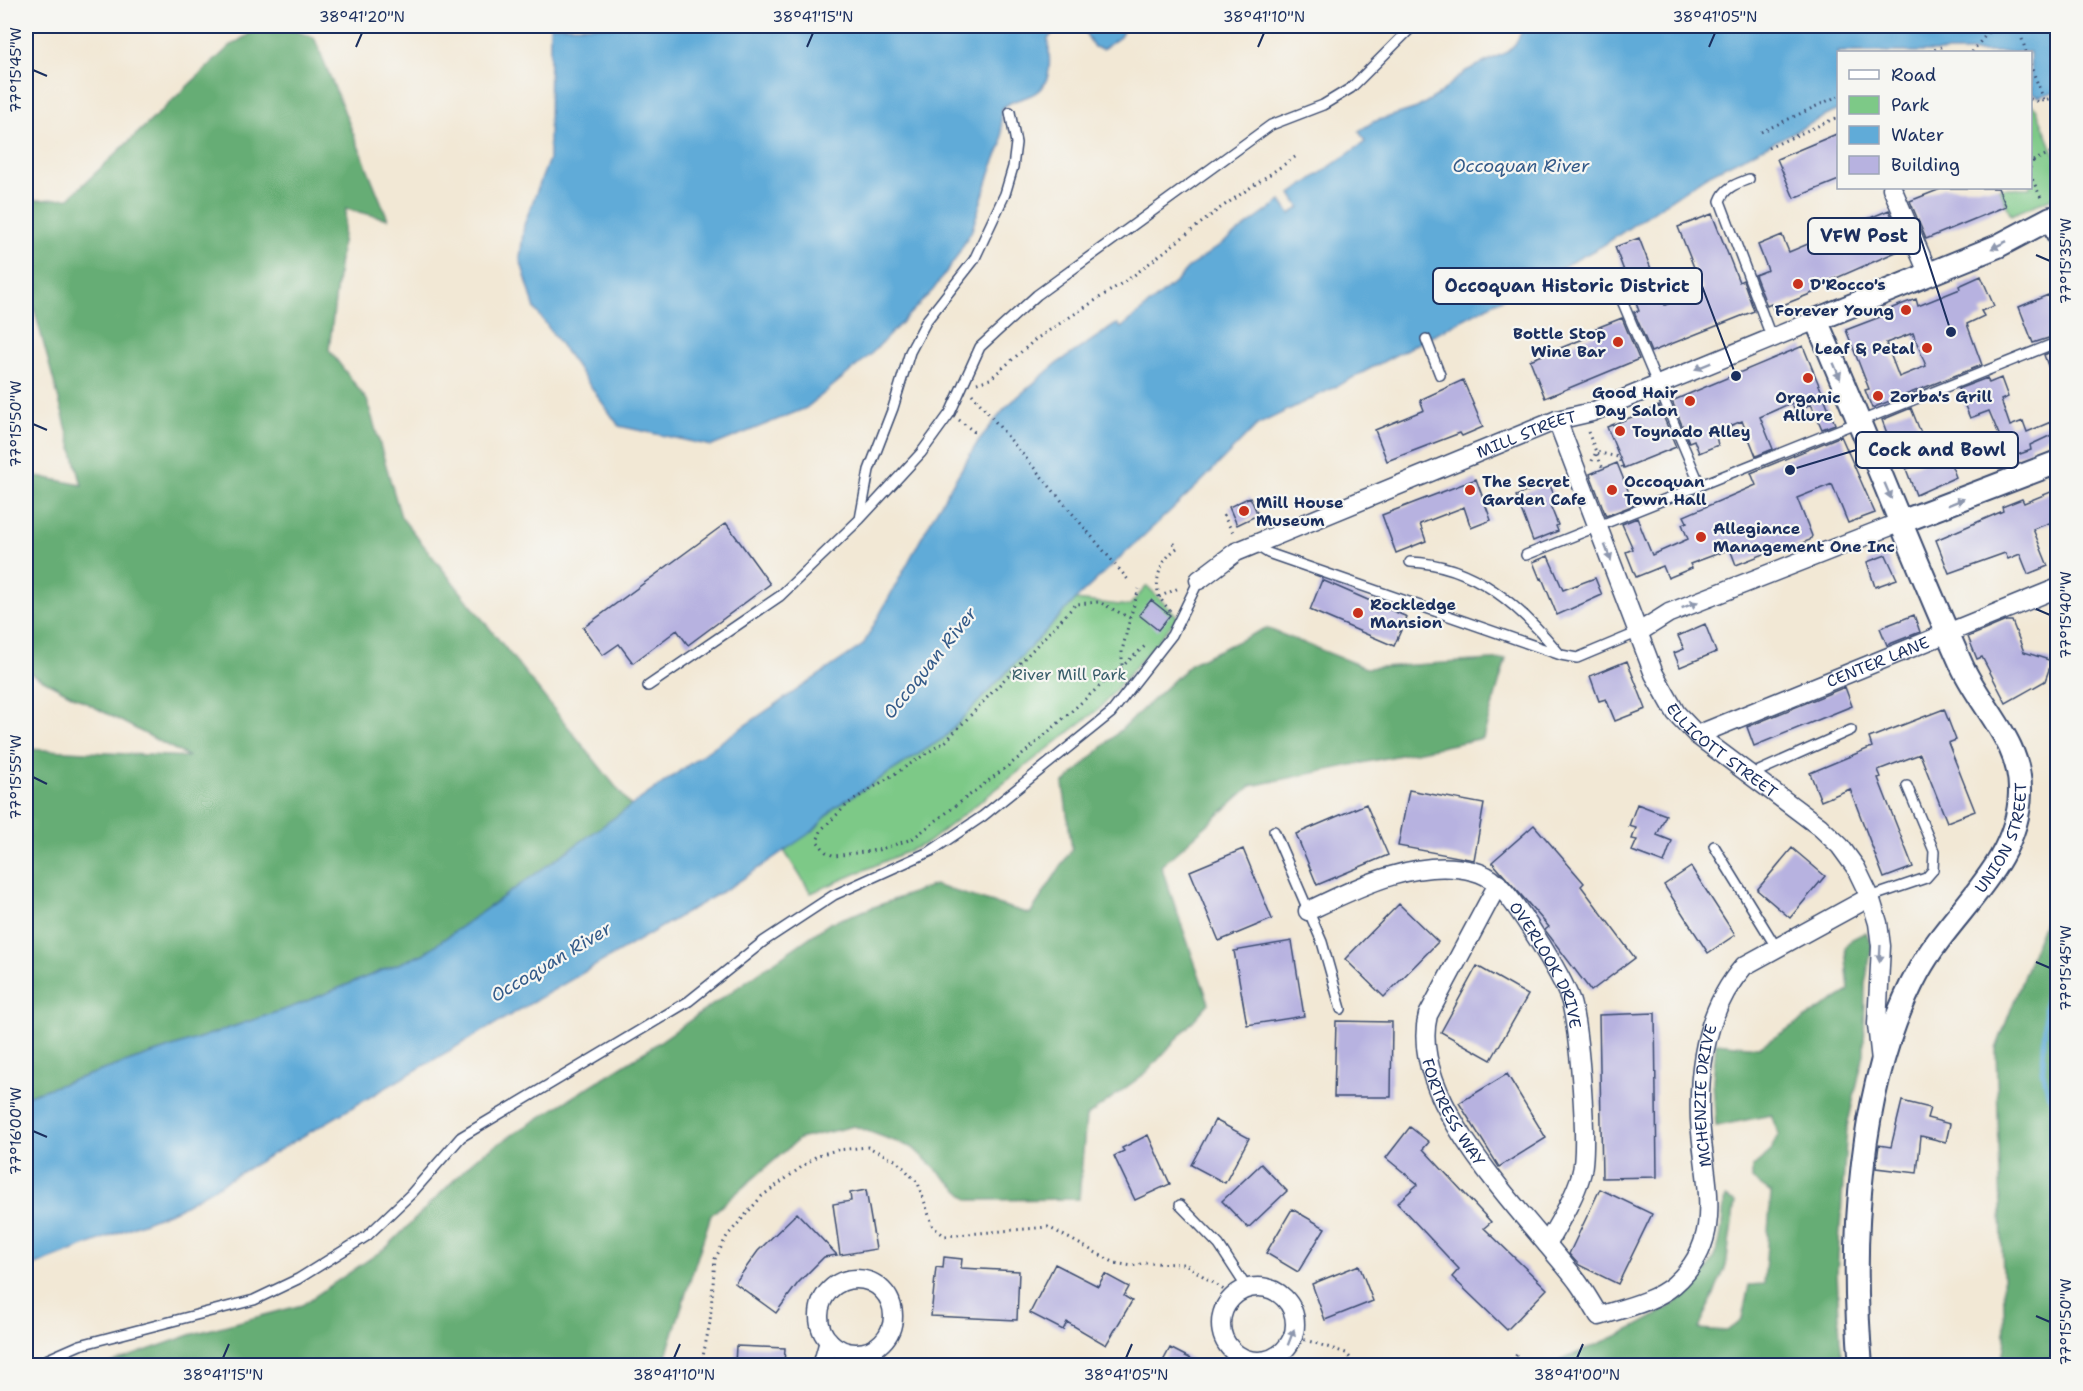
<svg xmlns="http://www.w3.org/2000/svg" width="2083" height="1391" font-family="'Shantell Sans',sans-serif">
  <style>
    .green { fill: #7dc987; stroke: #4c7c72; stroke-width: 1.5 }
    .forest { fill: #66ad74; stroke: #406e69; stroke-width: 1.5 }
    .water { fill: #60abd8; stroke: #3e6d9b; stroke-width: 1.5 }
    .lines { fill: none; stroke-linecap: round; stroke-linejoin: round }
    .stream { stroke: #60abd8; stroke-width: 5 }
    .building { fill: #b7b2e0; fill-rule: evenodd }
    .service-casing { stroke: #3b4b70; stroke-width: 12 }
    .minor-casing { stroke: #3b4b70; stroke-width: 21 }
    .tertiary-casing { stroke: #3b4b70; stroke-width: 26 }
    .path { stroke: #3b4b70; stroke-width: 3; stroke-dasharray: 1.5 4.5; stroke-linecap: butt }
    .service { stroke: #fff; stroke-width: 9 }
    .minor { stroke: #fff; stroke-width: 18 }
    .tertiary { stroke: #fff; stroke-width: 22 }
    .oneway { fill: #8d97ae }
    .ticks { fill: none; stroke: #1b2f5e; stroke-width: 2 }
    .poi-dot { fill: #c8321e; stroke: #f6f6f2; stroke-width: 2 }
    .labels { text-anchor: middle; dominant-baseline: central; stroke-width: 4.5; stroke-linejoin: round; paint-order: stroke }
    .poi-label { font-size: 16px; font-weight: bold; fill: #1b2f5e; stroke: #f6f6f2; text-anchor: start }
    .street-label { font-size: 16px; fill: #1b2f5e; stroke: #f6f6f2 }
    .park-label { font-size: 16px; fill: #385d6a; stroke: #f6f6f2 }
    .water-label { font-size: 18px; font-style: italic; fill: #335a89; stroke: #f6f6f2 }
    .leader { fill: none; stroke: #1b2f5e; stroke-width: 2 }
    .callout-dot { fill: #1b2f5e; stroke: #f6f6f2; stroke-width: 2 }
    .callout { fill: #f6f6f2; stroke: #1b2f5e; stroke-width: 2 }
    .callout-label { font-size: 18px; text-anchor: middle; font-weight: bold; fill: #1b2f5e }
    .neatline { fill: none; stroke: #1b2f5e; stroke-width: 2 }
    .ticks-label { font-size: 15px; text-anchor: middle; fill: #1b2f5e }
  </style>
  <rect width="100%" height="100%" fill="#f6f6f2"/>
  <filter id="ink" filterUnits="userSpaceOnUse"><feTurbulence type="fractalNoise" baseFrequency=".0167" numOctaves="2"/><feDisplacementMap in="SourceGraphic" scale="12" xChannelSelector="R" yChannelSelector="G"/><feConvolveMatrix kernelMatrix="1 2 1 2 8 2 1 2 1" color-interpolation-filters="sRGB"/></filter>
  <filter id="wash" filterUnits="userSpaceOnUse"><feTurbulence type="fractalNoise" baseFrequency=".008" numOctaves="4" result="noise"/><feDisplacementMap in="SourceGraphic" scale="24" xChannelSelector="R" yChannelSelector="G"/><feGaussianBlur stdDeviation="1.35" result="paint"/><feColorMatrix in="noise" values="0 0 0 0 0 0 0 0 0 0 0 0 0 0 0 0 0 1.4 0 .05"/><feComposite in="paint" operator="in"/></filter>
  <g filter="url(#wash)">
    <rect width="100%" height="100%" fill="#f2e8d5"/>
    <!-- green -->
    <path class="green" d="M2031,104L2036,108L2057,160V196L2011,215L1999,188H2030Z
      M1147,586L1178,617L1100,708L927,843L811,893L783,849L813,831L835,807L944,738L1075,600L1129,606Z"/>
    <!-- forest -->
    <path class="forest" d="M262,26H279L314,37L388,219L346,209L329,350L367,400L401,517L631,806L423,954L295,1006L26,1096V749L189,757L26,671V474L82,485L31,297H26V201L69,198L230,46Z
      M1266,628L1366,668L1506,659L1483,738L1251,786L1161,866L1209,1003L1147,1072L1086,1117L1079,1199L969,1200L913,1148L854,1126L799,1139L711,1215L663,1365H105L193,1334L302,1305L387,1247L477,1157L646,1051L830,923L934,885L1030,914L1072,849L1063,784L1192,663Z
      M2057,888V1365H2001L2005,1340L1996,1049Z
      M1866,932L1872,946L1865,984L1864,1054L1847,1127L1837,1272L1840,1340L1844,1365L1549,1366C1608,1337 1695,1314 1718,1247C1723,1232 1722,1212 1725,1197L1735,1202L1726,1266L1699,1329L1727,1331L1742,1319L1749,1285L1764,1284L1771,1193L1752,1179V1167L1770,1152L1779,1135L1771,1115L1716,1126L1713,1082L1716,1043L1759,1047L1849,991L1845,947L1852,939Z"/>
    <!-- water -->
    <path class="water" d="M550,26H1126L1120,37L1103,49L1094,47L1083,29L1070,26L1057,28L1048,39C1050,59 1054,85 1031,95C1018,101 1013,99 1001,109L1002,144L991,170L972,230L954,261L933,290L869,356L806,408L712,446L619,426L535,309L520,259L524,225L549,159Z
      M1525,26H2057V91L2039,97L2031,93L2030,52H1838V110L1706,176L1602,246L1339,385L1257,425L1200,483L1075,600L944,738L835,807L813,831L735,884L178,1209L26,1269V1096L295,1006L423,954L722,741L863,645L935,513L979,440L1007,406L1056,364L1115,325L1118,324L1121,328L1177,281L1188,268L1281,201L1290,214L1300,208L1291,194L1365,142L1359,131L1373,122L1417,108L1438,95L1466,71L1507,52L1515,44Z"/>
    <g class="lines">
      <!-- stream -->
      <path class="stream" d="M2058,963L2046,995L2043,1071L2048,1094L2058,1107"/>
    </g>
    <g id="blocks">
      <!-- building -->
      <path class="building" d="M1839,133V180L1794,198L1777,159Z
        M1943,188H1998L2006,206L1926,239L1910,201Z
        M1889,210L1905,248L1818,286L1820,290L1773,309L1771,304L1767,306L1755,275L1768,270L1758,245L1782,235L1789,252Z
        M1712,214L1739,282L1743,280L1754,311L1651,352L1634,312L1639,311L1615,247L1639,238L1665,305L1703,290L1678,227Z
        M1981,276L1994,306L1981,311L1984,316L1967,324L1982,365L1872,408L1865,390L1869,389L1846,330L1893,312L1892,308L1916,299L1918,306L1960,289L1959,286ZM1913,333L1926,366L1899,377L1886,343Z
        M2048,295L2058,319V335L2033,343L2019,307Z
        M1622,318L1639,359L1545,398L1530,360L1596,334L1594,329Z
        M1803,346L1835,424L1822,429L1811,404L1795,411L1791,403L1760,417L1773,449L1756,456L1742,421L1715,432L1718,445L1699,453L1694,440L1689,442L1672,401Z
        M2058,349V387H2056L2044,355Z
        M1987,378L1989,383L2001,378L2008,397L2001,400L2010,426L2023,421L2027,432L2058,419V432L2030,445L2031,450L2009,458L1989,411L1970,418L1958,389Z
        M1463,380L1483,427L1462,436L1460,433L1387,461L1375,430L1424,410L1420,400Z
        M1659,406L1676,447L1624,468L1607,427Z
        M1911,408L1921,433L1891,444L1882,420Z
        M1841,436L1875,513L1848,523L1832,484L1797,498L1812,536L1810,540L1790,548L1787,545L1736,565L1730,549L1690,564L1692,568L1668,578L1663,566L1636,577L1626,552L1633,549L1622,524L1637,518L1652,555L1688,539L1682,524L1687,522L1684,516L1756,485L1751,473Z
        M1947,454L1956,477L1916,495L1906,469Z
        M1617,463L1634,505L1606,516L1590,474Z
        M1476,479L1491,520L1471,528L1464,507L1420,524L1426,541L1396,553L1382,515Z
        M1549,483L1557,502L1550,505L1558,525L1556,526L1558,531L1533,541L1516,496Z
        M2058,489V520L2033,529L2048,566L2028,574L2020,554L2008,559L2005,553L1949,573L1936,540L2003,511L2002,507L2022,499L2024,503Z
        M1250,497L1258,515L1237,525L1229,507Z
        M726,523L770,584L688,645L677,630L633,663L619,644L603,655L583,628Z
        M1886,555L1897,579L1875,587L1867,562Z
        M1548,556L1563,590L1595,578L1602,595L1557,615L1542,578L1540,579L1533,562Z
        M1322,580L1407,617L1394,646L1310,610Z
        M1151,600L1170,615L1158,630L1139,615Z
        M1914,615L1920,632L1887,645L1880,628Z
        M2006,621H2012L2024,652L2052,661L2045,681L2006,703L1982,657L1977,659L1968,637Z
        M1705,624L1716,652L1680,667L1674,653L1684,649L1678,636Z
        M1627,661L1646,709L1615,721L1606,699L1599,701L1590,676Z
        M1845,687L1852,706L1754,746L1747,727Z
        M1944,709L1956,740L1948,743L1975,811L1947,822L1920,754L1878,770L1881,777L1878,778L1913,867L1884,878L1850,789L1821,801L1810,773L1872,747L1869,738Z
        M1409,790L1484,804L1474,860L1398,846Z
        M1366,804L1388,855L1317,885L1296,834Z
        M1637,804L1666,815L1657,835L1672,841L1664,863L1632,851L1637,840L1632,839L1636,828L1629,826Z
        M1534,825L1584,883L1581,886L1635,958L1591,991L1545,930L1549,927L1492,862Z
        M1792,848L1825,876L1790,918L1757,890Z
        M1243,849L1272,919L1219,941L1190,871Z
        M1691,867L1735,935L1708,953L1664,885Z
        M1399,904L1438,942L1384,997L1345,959Z
        M1292,941L1304,1016L1247,1025L1234,951Z
        M1477,966L1528,995L1491,1060L1441,1032Z
        M1655,1013L1657,1177L1602,1178L1599,1015Z
        M1336,1021L1392,1022L1391,1097H1334Z
        M1507,1074L1546,1138L1499,1167L1459,1103Z
        M1902,1101L1930,1108L1927,1118L1950,1124L1946,1142L1921,1136L1917,1173L1876,1168L1879,1145L1891,1147Z
        M1215,1120L1249,1138L1225,1183L1191,1165Z
        M1410,1127L1429,1142L1423,1149L1491,1222L1484,1228L1547,1289L1507,1330L1452,1277L1459,1269L1397,1203L1418,1184L1386,1158Z
        M1148,1135L1170,1184L1135,1200L1114,1156L1124,1151L1122,1148Z
        M1261,1164L1287,1191L1248,1228L1222,1201Z
        M1600,1189L1652,1214L1618,1284L1579,1265L1569,1254Z
        M866,1190L876,1249L840,1255L833,1204L851,1201L850,1193Z
        M1292,1209L1325,1228L1298,1272L1266,1253Z
        M797,1213L837,1255L824,1257L798,1283L776,1313L735,1283L758,1251Z
        M944,1257L962,1259L961,1268L1019,1271L1017,1320L931,1316L936,1267L943,1268Z
        M1055,1264L1098,1286L1105,1274L1129,1287L1124,1296L1132,1301L1106,1345L1067,1322L1063,1330L1030,1313Z
        M1359,1265L1373,1301L1325,1320L1312,1284Z
        M736,1346L785,1348L784,1365H735Z
        M1170,1348L1203,1365H1161Z"/>
    </g>
  </g>
  <g filter="url(#ink)">
    <use href="#blocks" fill-opacity="0" stroke="#3b4b70" stroke-width="1.5"/>
    <g class="lines">
      <!-- service casing -->
      <g class="service-casing">
        <path id="service" d="M1749,179C1736,184 1725,187 1720,201L1772,339
          M1617,289L1700,485
          M1426,339L1440,375
          M860,519L869,470L893,408L910,352L927,320L974,260L1005,194L1013,167L1016,143L1010,112
          M1255,545L1268,553L1561,655L1577,658L1639,632
          M1526,555L2058,342
          M1410,562C1474,564 1520,606 1559,653
          M648,686L780,596L860,519L921,453L950,413L980,347L1037,295L1271,125L1323,105L1351,88L1413,26
          M1750,775L1851,730
          M1274,831L1322,942L1341,1009
          M1714,846L1776,947
          M1870,897L1926,878L1933,870L1934,851L1907,786
          M1180,1205L1219,1245L1247,1288
          M32,1366L80,1345L254,1300L298,1279L367,1236L411,1194L461,1137L689,1001L764,941L834,895L931,851L983,816L1111,713L1172,635L1199,580"/>
      </g>
      <!-- minor casing -->
      <g class="minor-casing">
        <g id="minor">
          <path d="M1892,188L1929,275"/>
          <path id="s1" d="M1557,420L1654,674L1676,713L1697,735L1820,827L1840,846L1856,868L1870,897L1878,923L1881,946L1877,1024L1881,1061"/>
          <path id="s2" d="M1199,580L1236,552L1557,420L1592,412L1816,320"/>
          <path d="M1639,632L1669,613L1901,522"/>
          <path id="s3" d="M1697,735L2058,588"/>
          <path id="s4" d="M1498,884L1428,1015C1406,1100 1529,1218 1577,1281C1585,1292 1592,1304 1599,1316C1624,1308 1654,1302 1674,1285C1728,1238 1703,1180 1700,1119C1698,1064 1707,1008 1744,966L1870,897"/>
          <path id="s5" d="M1308,911C1358,887 1417,857 1473,871C1481,873 1491,878 1497,884C1516,901 1561,974 1570,999C1579,1026 1589,1149 1581,1175C1574,1199 1559,1222 1547,1244"/>
          <circle cx="856" cy="1316" r="37"/>
          <circle cx="1258" cy="1324" r="37"/>
          <path d="M822,1366L829,1341"/>
        </g>
      </g>
      <!-- tertiary casing -->
      <g class="tertiary-casing">
        <g id="tertiary">
          <path d="M1901,522L2058,462"/>
          <path id="s6" d="M1861,1366C1850,1242 1858,1082 1918,972C1951,911 2018,867 2020,793C2022,743 1981,708 1962,666C1911,552 1866,435 1816,320L1998,246L2051,218L2058,234"/>
        </g>
      </g>
      <!-- path -->
      <path class="path" d="M2022,39L2026,52
        M1929,52L1941,47
        M1972,52L1993,26
        M2030,64L2044,100
        M2030,99L2038,102L2058,96
        M1761,132L1838,96
        M1768,148L1838,117
        M2030,156L2033,161L2030,168
        M2033,161L2052,152
        M2030,174L2042,200
        M977,383L990,379L1036,339L1133,276L1219,209L1298,155
        M972,394L1130,582
        M959,420L977,434
        M1588,432L1603,469
        M1592,461L1596,452L1618,457L1623,468
        M1223,515L1234,534
        M1159,597C1154,578 1161,560 1177,548L1172,540
        M1170,611L1159,597L1181,587
        M1130,618L1139,589
        M1122,665V651L1130,618L1099,602L1076,604L946,741L849,803L822,829L817,841L826,852L834,856L878,850L912,839L1021,756L1145,646
        M1293,1336L1346,1353L1357,1366
        M701,1366L710,1322L715,1259L727,1236L762,1196L818,1155L837,1150L868,1147L897,1161L918,1183L933,1227L945,1236L1048,1227L1115,1263L1132,1266L1145,1263L1185,1264L1233,1296
        M1509,1366L1517,1354"/>
      <!-- service -->
      <use href="#service" class="service"/>
      <!-- minor -->
      <use href="#minor" class="minor"/>
      <!-- tertiary -->
      <use href="#tertiary" class="tertiary"/>
    </g>
    <!-- one-way arrows -->
    <defs><path id="oneway-solid" d="M-6-.8H1V-3.2L6.5 0L1 3.2V.8H-6Z" transform="scale(1.5)"/></defs>
    <g class="oneway">
      <use href="#oneway-solid" transform="translate(1999 245) rotate(154)"/>
      <use href="#oneway-solid" transform="translate(1703 366) rotate(158)"/>
      <use href="#oneway-solid" transform="translate(1837 371) rotate(67)"/>
      <use href="#oneway-solid" transform="translate(1888 491) rotate(67)"/>
      <use href="#oneway-solid" transform="translate(1956 502) rotate(-22)"/>
      <use href="#oneway-solid" transform="translate(1608 553) rotate(69)"/>
      <use href="#oneway-solid" transform="translate(1690 605) rotate(-21)"/>
      <use href="#oneway-solid" transform="translate(1880 954) rotate(93)"/>
      <use href="#oneway-solid" transform="translate(1291 1337) rotate(-69)"/>
    </g>
  </g>
  <!-- ticks -->
  <path class="ticks" d="M356,47L362,33M807,47L813,33M1258,47L1264,33M1709,47L1715,33M33,70L47,76M2036,255L2050,261M33,424L47,430M2036,609L2050,615M33,777L47,784M2036,962L2050,968M33,1131L47,1137M2036,1316L2050,1322M223,1358L229,1344M674,1358L680,1344M1126,1358L1132,1344M1577,1358L1583,1344"/>
  <!-- markers -->
  <g class="poi-dot">
    <circle cx="1798" cy="284" r="6"/>
    <circle cx="1906" cy="310" r="6"/>
    <circle cx="1618" cy="342" r="6"/>
    <circle cx="1927" cy="348" r="6"/>
    <circle cx="1808" cy="378" r="6"/>
    <circle cx="1878" cy="396" r="6"/>
    <circle cx="1690" cy="401" r="6"/>
    <circle cx="1620" cy="431" r="6"/>
    <circle cx="1470" cy="490" r="6"/>
    <circle cx="1612" cy="490" r="6"/>
    <circle cx="1244" cy="511" r="6"/>
    <circle cx="1701" cy="537" r="6"/>
    <circle cx="1358" cy="613" r="6"/>
  </g>
  <g class="labels">
    <!-- poi labels -->
    <g class="poi-label">
      <text x="1810" y="284">D'Rocco's</text>
      <text x="1894" y="310" text-anchor="end">Forever Young</text>
      <text x="1606" y="333" text-anchor="end">Bottle Stop<tspan x="1606" dy="18">Wine Bar</tspan></text>
      <text x="1915" y="348" text-anchor="end">Leaf &amp; Petal</text>
      <text x="1678" y="392" text-anchor="end">Good Hair<tspan x="1678" dy="18">Day Salon</tspan></text>
      <text x="1890" y="396">Zorba's Grill</text>
      <text x="1808" y="397" text-anchor="middle">Organic<tspan x="1808" dy="18">Allure</tspan></text>
      <text x="1632" y="431">Toynado Alley</text>
      <text x="1482" y="481">The Secret<tspan x="1482" dy="18">Garden Cafe</tspan></text>
      <text x="1624" y="481">Occoquan<tspan x="1624" dy="18">Town Hall</tspan></text>
      <text x="1256" y="502">Mill House<tspan x="1256" dy="18">Museum</tspan></text>
      <text x="1713" y="528">Allegiance<tspan x="1713" dy="18">Management One Inc</tspan></text>
      <text x="1370" y="604">Rockledge<tspan x="1370" dy="18">Mansion</tspan></text>
    </g>
    <!-- street labels -->
    <g class="street-label">
      <text stroke="none"><textPath href="#s2" startOffset="360">MILL STREET</textPath></text>
      <text stroke="none"><textPath href="#s3" startOffset="195">CENTER LANE</textPath></text>
      <text stroke="none"><textPath href="#s1" startOffset="376">ELLICOTT STREET</textPath></text>
      <text stroke="none"><textPath href="#s6" startOffset="564">UNION STREET</textPath></text>
      <text stroke="none"><textPath href="#s5" startOffset="297">OVERLOOK DRIVE</textPath></text>
      <text stroke="none"><textPath href="#s4" startOffset="786">MCHENZIE DRIVE</textPath></text>
      <text stroke="none"><textPath href="#s4" startOffset="252">FORTRESS WAY</textPath></text>
    </g>
    <!-- park labels -->
    <g class="park-label">
      <text x="1069" y="674">River Mill Park</text>
    </g>
    <!-- water labels -->
    <g class="water-label">
      <text x="1521" y="166">Occoquan River</text>
      <text transform="translate(930 663) rotate(-51)">Occoquan River</text>
      <text transform="translate(551 962) rotate(-31)">Occoquan River</text>
    </g>
  </g>
  <!-- callouts -->
  <path class="leader" d="M1951 332L1920 236M1736 376L1702 286M1790 470L1856 450"/>
  <g class="callout-dot">
    <circle cx="1951" cy="332" r="6"/>
    <circle cx="1736" cy="376" r="6"/>
    <circle cx="1790" cy="470" r="6"/>
  </g>
  <g class="callout">
    <rect x="1808" y="218" width="112" height="36" rx="6"/>
    <rect x="1433" y="268" width="269" height="36" rx="6"/>
    <rect x="1856" y="432" width="162" height="36" rx="6"/>
  </g>
  <g class="callout-label">
    <text x="1864" y="242">VFW Post</text>
    <text x="1567" y="292">Occoquan Historic District</text>
    <text x="1937" y="456">Cock and Bowl</text>
  </g>
  <!-- margin -->
  <rect width="2083" height="1391" fill="none" stroke="#f6f6f2" stroke-width="66"/>
  <!-- legend -->
  <rect x="1837" y="51" width="195" height="138" fill="#f6f6f2" stroke="#9ea6b7" stroke-width="1.5"/>
  <rect x="1849" y="70" width="30" height="9" fill="#ffffff" stroke="#9ea6b7" stroke-width="1.5"/>
  <text x="1891" y="81" font-size="18" fill="#1b2f5e">Road</text>
  <rect x="1849" y="96" width="30" height="18" fill="#7dc987" stroke="#9ea6b7" stroke-width="1.5"/>
  <text x="1891" y="111" font-size="18" fill="#1b2f5e">Park</text>
  <rect x="1849" y="126" width="30" height="18" fill="#60abd8" stroke="#9ea6b7" stroke-width="1.5"/>
  <text x="1891" y="141" font-size="18" fill="#1b2f5e">Water</text>
  <rect x="1849" y="156" width="30" height="18" fill="#b7b2e0" stroke="#9ea6b7" stroke-width="1.5"/>
  <text x="1891" y="171" font-size="18" fill="#1b2f5e">Building</text>
  <rect x="33" y="33" width="2017" height="1325" class="neatline"/>
  <g class="ticks-label">
    <text x="362" y="22">38°41'20"N</text>
    <text x="813" y="22">38°41'15"N</text>
    <text x="1264" y="22">38°41'10"N</text>
    <text x="1715" y="22">38°41'05"N</text>
    <text transform="translate(16 70) rotate(-90)" y="5">77°15'45"W</text>
    <text transform="translate(2066 261) rotate(-90)" y="5">77°15'35"W</text>
    <text transform="translate(16 424) rotate(-90)" y="5">77°15'50"W</text>
    <text transform="translate(2066 615) rotate(-90)" y="5">77°15'40"W</text>
    <text transform="translate(16 777) rotate(-90)" y="5">77°15'55"W</text>
    <text transform="translate(2066 968) rotate(-90)" y="5">77°15'45"W</text>
    <text transform="translate(16 1131) rotate(-90)" y="5">77°16'00"W</text>
    <text transform="translate(2066 1322) rotate(-90)" y="5">77°15'50"W</text>
    <text x="223" y="1380">38°41'15"N</text>
    <text x="674" y="1380">38°41'10"N</text>
    <text x="1126" y="1380">38°41'05"N</text>
    <text x="1577" y="1380">38°41'00"N</text>
  </g>
</svg>
